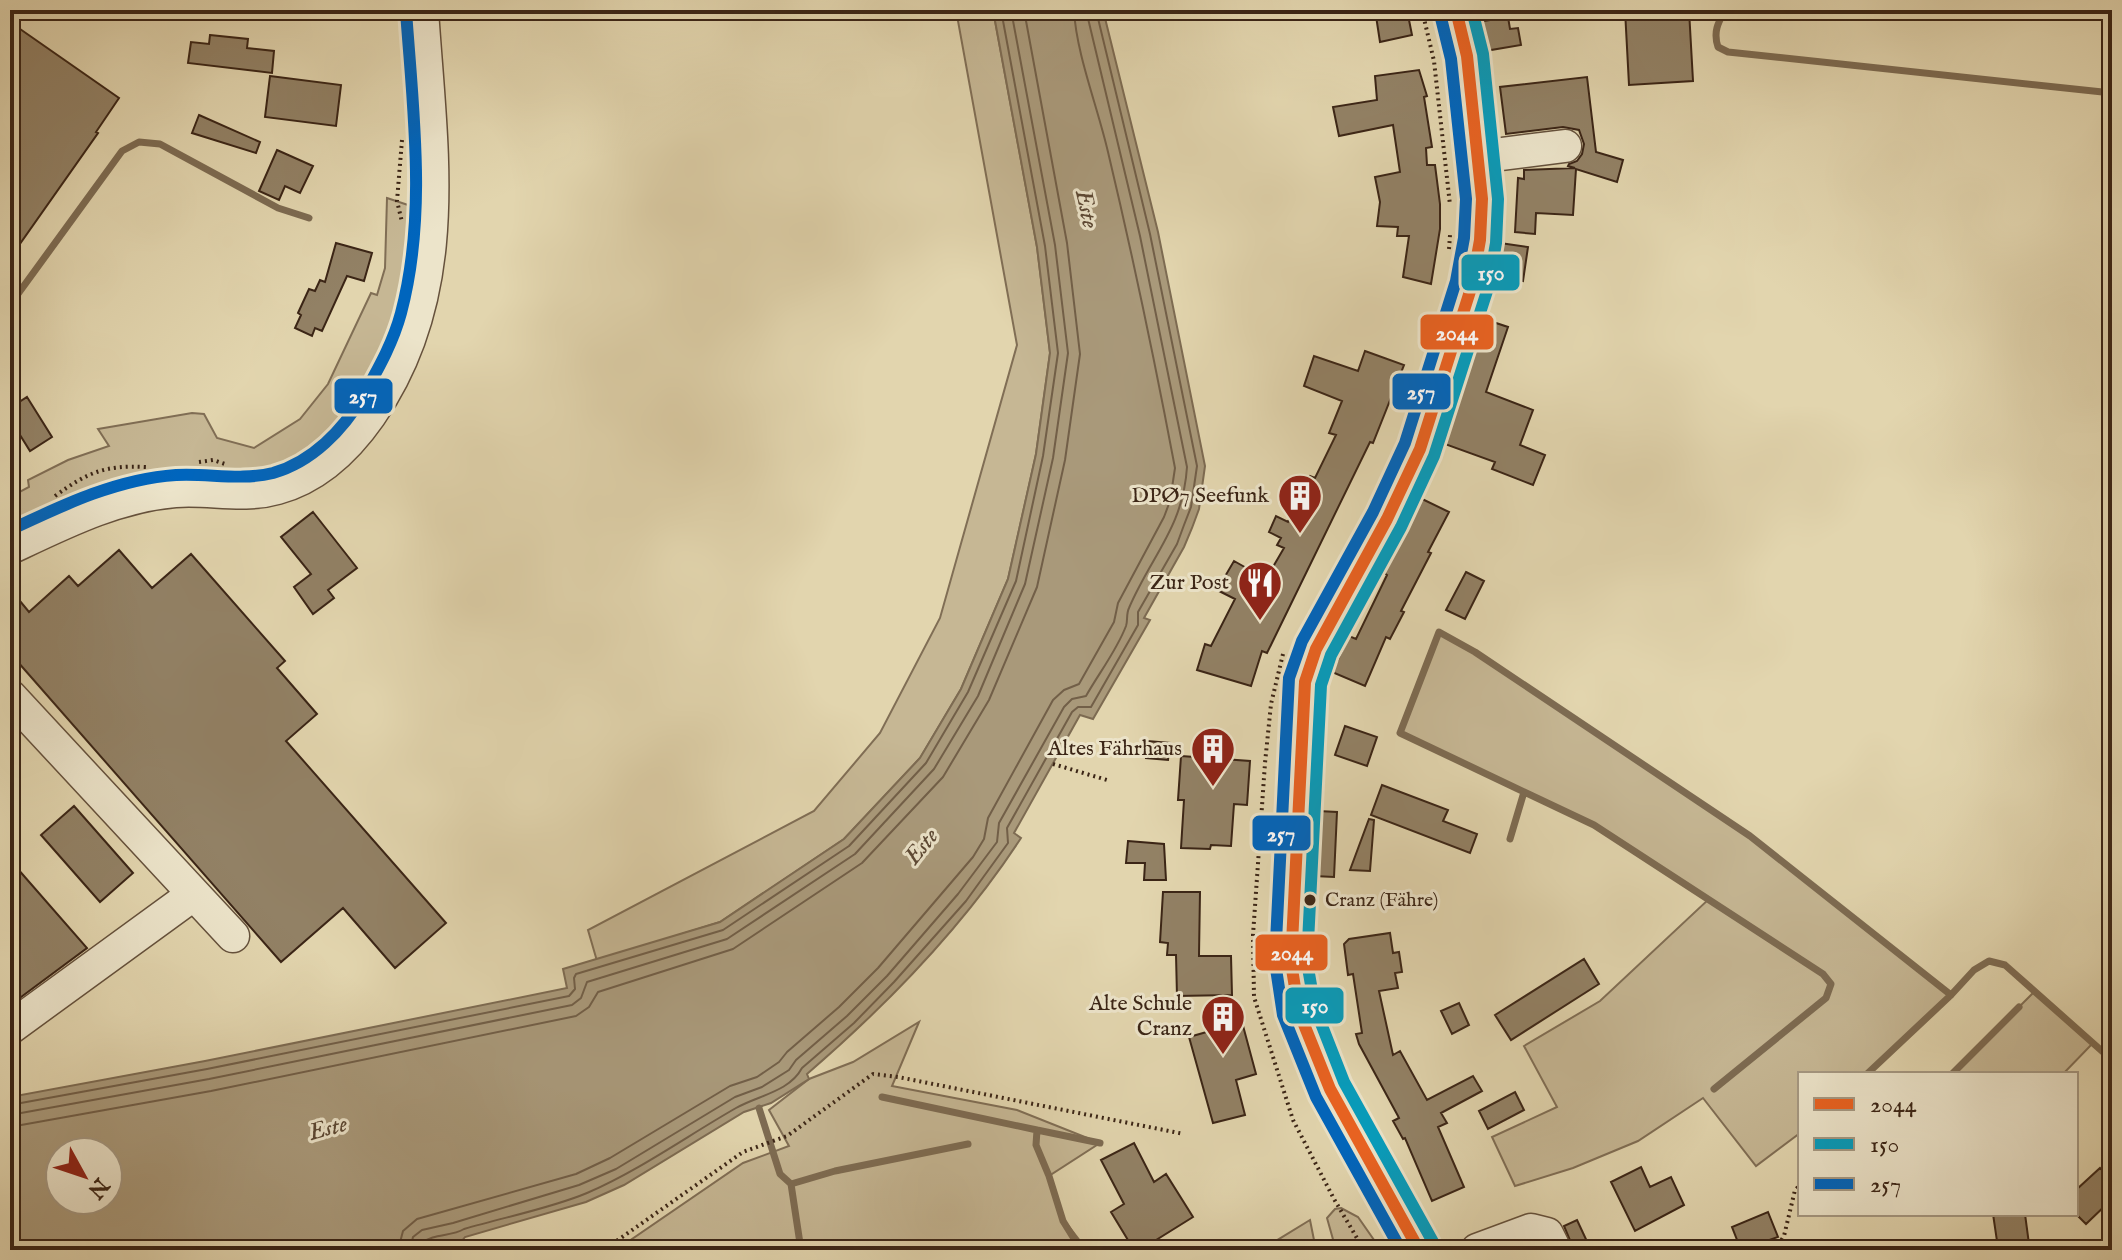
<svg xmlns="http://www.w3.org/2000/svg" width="2122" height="1260" font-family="'IM FELL English',serif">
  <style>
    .green { fill: #c6b794; stroke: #806e55; stroke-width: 2 }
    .water { fill: #a9997a; stroke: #7d6b52; stroke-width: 2; fill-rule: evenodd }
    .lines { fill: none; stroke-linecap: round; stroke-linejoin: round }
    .shore { stroke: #725f48; stroke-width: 2 }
    .stream { stroke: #7d6b52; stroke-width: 7 }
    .building { fill: #928165; stroke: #3b2516; stroke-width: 2 }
    .minor-casing { stroke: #65513c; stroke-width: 35 }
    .path { stroke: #3b2516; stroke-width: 4; stroke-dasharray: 2 4; stroke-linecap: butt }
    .minor { stroke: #ece4ca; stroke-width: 32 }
    .bus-1-casing { stroke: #ece4ca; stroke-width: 18 }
    .bus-2-casing { stroke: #ece4ca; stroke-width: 18 }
    .bus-3-casing { stroke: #ece4ca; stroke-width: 18 }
    .bus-1 { stroke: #e96221; stroke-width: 12 }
    .bus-2 { stroke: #069cbc; stroke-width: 12 }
    .bus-3 { stroke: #0065bd; stroke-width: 12 }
    .bus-dot { fill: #3b2516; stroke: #ece4ca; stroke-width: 3 }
    .labels { text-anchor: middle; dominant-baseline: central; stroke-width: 6; stroke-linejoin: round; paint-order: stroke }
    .bus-label { font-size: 20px; fill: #3b2516; stroke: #ece4ca; text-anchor: start }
    .poi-label { font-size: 22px; fill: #3b2516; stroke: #ece4ca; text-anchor: end }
    .water-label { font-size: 24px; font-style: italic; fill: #5c4834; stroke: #ece4ca }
    .line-badge { stroke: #ece4ca; stroke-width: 3 }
    .badge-label { font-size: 22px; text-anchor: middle; font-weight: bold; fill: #fff }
  </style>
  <rect width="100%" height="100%" fill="#e2d5ae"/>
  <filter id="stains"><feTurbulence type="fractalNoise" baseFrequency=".0025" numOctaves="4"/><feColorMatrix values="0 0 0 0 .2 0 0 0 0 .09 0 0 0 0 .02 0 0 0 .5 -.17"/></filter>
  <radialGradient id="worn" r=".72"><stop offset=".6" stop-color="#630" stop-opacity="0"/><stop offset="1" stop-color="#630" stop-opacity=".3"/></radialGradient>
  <!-- green -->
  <path class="green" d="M956,10H993L1037,247L1050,353L1036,454L1008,579L961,689L920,758L844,839L720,922L597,961L588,930L814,811L880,733L940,618L1017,345Z
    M387,198L417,208L412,270L401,311L387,350L359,402L329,441L298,461L232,484L10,536V497L29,487L28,480L68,460L109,446L98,429L192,413L204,414L217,438L254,448L300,419L328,384L371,293L377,295L385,268Z
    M1439,632L1475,652L1750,836L1951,995L1867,1074H1800V1133L1756,1166L1703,1098L1638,1141L1573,1168L1515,1186L1492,1137L1557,1107L1524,1046L1600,1001L1709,899L1594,825L1400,733Z
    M2035,991L2093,1043L2063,1074H1952Z
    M919,1022L892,1086L1017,1110L1100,1143L1049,1176L1061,1216L1087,1250H616L743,1163L789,1146L769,1110L809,1079L853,1062Z
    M1341,1208L1358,1217L1381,1250H1336L1327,1218L1335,1209Z
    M1310,1220L1316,1250H1261Z"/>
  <!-- water -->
  <path class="water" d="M993,10H1103L1158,232L1205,466L1199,509L1192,528L1184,547L1144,618L1150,620L1093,719L1080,715L1014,833L1021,838C963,927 887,1005 807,1074L809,1079L771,1103L744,1112L624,1185L586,1202L465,1237L461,1242L448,1241L415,1250H10V1097L205,1061L567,988L563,969L720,922L844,839L920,758L961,689L1008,579L1036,454L1050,353L1037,247ZM60,1152H108V1200H60Z"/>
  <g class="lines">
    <!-- shore -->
    <path class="shore" d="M10,1105L207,1069L569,996L575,989L574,978L576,974L723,930L849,846L926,763L968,692L1016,581L1043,456L1058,353L1045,246L1001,10
      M10,1115L209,1079L572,1005L581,998L587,982L727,939L855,854L934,769L978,696L1025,584L1053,458L1068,353L1055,245L1011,10
      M10,1127L211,1091L576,1016L589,1007L598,992L733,949L862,863L943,777L989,700L1037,587L1065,460L1080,354L1067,243L1024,10
      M398,1250L403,1231L417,1219L576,1174L610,1158L730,1086L757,1077L779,1062L787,1052L839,1007L878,968L973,857L984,839L988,818L1053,700L1064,690L1079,684L1114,622L1118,603L1164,517L1170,501L1175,468C1155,362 1133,257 1108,152C1098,108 1076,53 1074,10
      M410,1250L413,1237L422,1230L453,1223L579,1185L616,1169L735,1097L762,1087L789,1070L796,1060L847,1016L887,976L958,894L997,842L999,823L1064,707L1072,699L1086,696C1099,673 1117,650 1126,626C1128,620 1126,614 1129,608C1151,556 1183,528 1187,467L1140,236L1086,10
      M420,1250L422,1243C434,1233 451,1237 464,1229C504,1217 549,1209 587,1193C640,1170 687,1136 736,1108C759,1095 789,1092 802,1068L854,1023L894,982L966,901L1008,843L1007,828L1072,712L1078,707H1091L1138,625V612L1177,544L1184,525L1191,507L1197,466L1150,234L1096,10"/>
    <!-- stream -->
    <path class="stream" d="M1725,10C1718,23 1713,32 1718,47L1728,52L2112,93
      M10,301L15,298L122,151L139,142L160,144L278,208L309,218
      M1510,839L1524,792
      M1867,1074L1951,995L1974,970L1989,961L2005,965L2112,1060
      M1952,1074L2019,1007
      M1714,1089L1826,998L1831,984L1823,974L1594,825L1400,733L1439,632L1475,652L1750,836L1951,995
      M882,1097L1037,1130L1036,1145L1049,1176L1063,1221L1081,1250
      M759,1108L780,1174L791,1184L801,1250
      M1037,1130L1100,1143
      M791,1184L835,1171L968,1144"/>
  </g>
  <!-- building -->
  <path class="building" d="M1407,10L1412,35L1380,42L1376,16Z
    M1625,10H1689L1693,81L1629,85Z
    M1508,17L1510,29L1518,28L1521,45L1485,51L1478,22Z
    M10,22L119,98L96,132L98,133L10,258Z
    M210,35L248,39L247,48L274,51L272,73L188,63L191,42L209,44Z
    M1419,70L1427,96L1424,97L1432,147L1426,148L1427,165H1435L1440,204V229L1431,284L1403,277L1409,236H1397L1398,227L1377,226L1380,202L1375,177L1400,172L1393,125L1339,136L1333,107L1377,100L1375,76Z
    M270,76L341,85L336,126L265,117Z
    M1587,77L1596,152L1623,160L1617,182L1576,169L1573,215L1536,213L1535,234L1515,232L1518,178L1524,179V170L1575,168L1568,166L1569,164L1577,161L1582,154L1584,144L1579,130L1563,127L1506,134L1500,87Z
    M199,115L260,142L256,153L192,133Z
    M277,150L313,166L300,193L285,186L279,200L259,191Z
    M336,243L372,253L364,281L347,276L322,331L315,328L312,336L295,328L301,315L298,313L309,289L315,291L320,280L325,282Z
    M1500,243L1528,247L1523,281L1494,276Z
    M1481,318L1508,327L1486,392L1533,410L1520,445L1545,455L1533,485L1492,469L1495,462L1442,443Z
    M1365,351L1404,365L1373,443L1370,442L1267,653L1262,651L1251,686L1197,670L1205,644L1211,646L1235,599L1217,590L1234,561L1266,579L1284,548L1277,545L1281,538L1269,532L1276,516L1288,522L1310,476L1315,478L1336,435L1329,433L1342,401L1304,386L1314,356L1358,371Z
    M27,397L52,437L30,451L10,419V408Z
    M1418,497L1449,512L1428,552L1431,553L1401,611L1404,612L1390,639L1386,637L1365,686L1332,672L1349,636L1356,639L1387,575L1384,573L1407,529L1404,528Z
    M313,512L357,568L328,590L334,598L313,614L294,587L311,574L281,537Z
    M119,550L152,588L191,554L285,661L277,668L317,714L286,741L446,923L395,968L343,908L281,962L10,653V610L20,601L29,612L69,576L78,586Z
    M1466,572L1484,581L1465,619L1446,610Z
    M1345,726L1377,737L1367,766L1335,755Z
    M1147,741L1170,743L1168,760L1146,758Z
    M1181,756L1250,761L1247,805L1234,804L1231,846L1211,845L1210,849L1181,848L1184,800H1178Z
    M1382,785L1448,810L1443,821L1477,834L1470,853L1371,815Z
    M74,806L133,873L100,902L41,835Z
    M1318,811L1337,812L1334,877L1314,876Z
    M1369,819L1374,820L1370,871L1350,870Z
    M1128,841L1164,844L1166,880H1144L1145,863H1126Z
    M10,860L87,948L13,1003L10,1000Z
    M1163,892H1200L1199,956H1231L1232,995L1177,996L1176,955H1167L1168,943L1160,942Z
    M1390,933L1393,953L1399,952L1402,972L1395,973L1398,988L1379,991L1393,1055L1400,1051L1427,1100L1473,1076L1482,1091L1441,1113L1447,1123L1438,1127L1464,1187L1432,1201L1405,1138L1403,1139L1393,1121L1399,1118L1398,1116L1359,1044L1356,1034L1362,1033L1353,974L1348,975L1344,944L1349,939Z
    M1584,959L1599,984L1511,1040L1495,1015Z
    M1459,1003L1469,1025L1452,1034L1441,1011Z
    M1242,1022L1256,1074L1236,1080L1245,1115L1213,1123L1189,1037Z
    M1515,1092L1524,1110L1488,1129L1479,1111Z
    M1134,1143L1154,1182L1166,1174L1193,1217L1140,1250H1134L1111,1212L1124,1204L1101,1160Z
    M1641,1167L1650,1187L1671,1177L1684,1205L1635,1231L1611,1182Z
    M2100,1168L2112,1180V1199L2086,1224L2076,1214V1190Z
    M1768,1212L1778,1237L1741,1250L1732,1227Z
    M1993,1214H2025L2029,1244L1998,1248Z
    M1577,1220L1591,1250H1574L1564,1226Z"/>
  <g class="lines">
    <!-- minor casing -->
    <g class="minor-casing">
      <path id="minor" d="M1478,157L1565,146
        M10,548C63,523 116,496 175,491C210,488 242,498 277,488C317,477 347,448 370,415C456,292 431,150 422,10
        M10,696L233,936
        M10,1028L194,894
        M1419,1250L1330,1089L1299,1012L1291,963L1305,682L1316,649L1387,519L1420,449L1472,285L1480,240L1482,199L1467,56L1456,10
        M1477,1250L1531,1230L1547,1234L1555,1250"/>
    </g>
    <!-- path -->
    <path class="path" d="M1422,10L1434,61L1450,205
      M402,140L397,201L402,222
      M1449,249L1450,235
      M199,462L213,460L225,464
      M55,496C88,472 105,465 146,467
      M1283,654L1271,704L1265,763L1253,935L1254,997L1293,1120L1334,1199L1364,1250
      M1053,764L1107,780
      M582,1250L618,1240L743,1152L787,1136L873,1074L898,1077L1184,1134
      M1775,1250L1784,1236L1795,1190L1800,1185"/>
    <!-- minor -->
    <use href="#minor" class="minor"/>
    <!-- bus-1 casing -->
    <g class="bus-1-casing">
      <path id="bus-1" d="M1419,1250L1330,1089L1299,1012L1291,963L1305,682L1316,649L1387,519L1420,449L1472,285L1480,240L1482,199L1467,56L1456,10"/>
    </g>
    <!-- bus-2 casing -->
    <g class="bus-2-casing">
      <path id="bus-2" d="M1433,1242L1344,1082L1315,1008L1307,962L1321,685L1331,655L1401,527L1434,456L1488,288L1496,243L1498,199L1483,54L1472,10"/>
    </g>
    <!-- bus-3 casing -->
    <g class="bus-3-casing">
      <path id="bus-3" d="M10,530C63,505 117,479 176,475C208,473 241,481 273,473C312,462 343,430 363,396C378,369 393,343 401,313C427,215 413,111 406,11
        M1401,1250L1316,1097L1283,1015L1275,962L1289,678L1302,641L1373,512L1405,443L1456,281L1464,238L1466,199L1451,59L1440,14"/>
    </g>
    <!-- bus-1 -->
    <use href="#bus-1" class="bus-1"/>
    <!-- bus-2 -->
    <use href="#bus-2" class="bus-2"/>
    <!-- bus-3 -->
    <use href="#bus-3" class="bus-3"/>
  </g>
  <!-- icons -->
  <defs>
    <g id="building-pin" transform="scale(2.3)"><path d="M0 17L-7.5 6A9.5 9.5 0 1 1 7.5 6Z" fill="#8f2418" stroke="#ece4ca"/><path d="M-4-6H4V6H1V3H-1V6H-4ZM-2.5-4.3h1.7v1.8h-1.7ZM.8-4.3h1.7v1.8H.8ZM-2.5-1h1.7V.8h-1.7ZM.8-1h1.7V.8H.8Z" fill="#fff"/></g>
    <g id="restaurant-pin" transform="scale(2.3)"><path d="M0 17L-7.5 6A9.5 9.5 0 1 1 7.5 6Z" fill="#8f2418" stroke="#ece4ca"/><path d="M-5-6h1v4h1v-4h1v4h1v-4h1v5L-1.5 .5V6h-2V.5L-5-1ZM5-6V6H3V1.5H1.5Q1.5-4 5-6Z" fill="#fff"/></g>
  </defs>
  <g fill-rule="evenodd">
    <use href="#building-pin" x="1300" y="496"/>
    <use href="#restaurant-pin" x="1260" y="583"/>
    <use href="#building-pin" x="1213" y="749"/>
    <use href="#building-pin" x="1223" y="1017"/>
  </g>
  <!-- markers -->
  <circle class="bus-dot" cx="1310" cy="900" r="7"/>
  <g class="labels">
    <!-- bus labels -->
    <g class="bus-label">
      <text x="1325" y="900">Cranz (Fähre)</text>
    </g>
    <!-- poi labels -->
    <g class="poi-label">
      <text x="1269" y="496">DPØ7 Seefunk</text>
      <text x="1229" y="583">Zur Post</text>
      <text x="1182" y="749">Altes Fährhaus</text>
      <text x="1192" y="1004">Alte Schule<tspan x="1192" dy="25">Cranz</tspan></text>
    </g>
    <!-- water labels -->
    <g class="water-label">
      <text transform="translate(1086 209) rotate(78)">Este</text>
      <text transform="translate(922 847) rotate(-51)">Este</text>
      <text transform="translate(328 1129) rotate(-15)">Este</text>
    </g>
  </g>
  <g class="line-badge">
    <rect x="1460" y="253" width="61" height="39" rx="8" fill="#069cbc"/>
    <rect x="1419" y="313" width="76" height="38" rx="8" fill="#e96221"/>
    <rect x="1391" y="372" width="61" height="39" rx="8" fill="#0065bd"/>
    <rect x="333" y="377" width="61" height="38" rx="8" fill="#0065bd"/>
    <rect x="1251" y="814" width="61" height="38" rx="8" fill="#0065bd"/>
    <rect x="1254" y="933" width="75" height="39" rx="8" fill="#e96221"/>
    <rect x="1284" y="986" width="61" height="39" rx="8" fill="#069cbc"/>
  </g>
  <g class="badge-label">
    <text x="1491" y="280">150</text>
    <text x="1457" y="340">2044</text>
    <text x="1421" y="399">257</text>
    <text x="363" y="403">257</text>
    <text x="1281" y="841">257</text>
    <text x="1292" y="960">2044</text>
    <text x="1315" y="1013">150</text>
  </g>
  <!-- margin -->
  <rect width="2122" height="1260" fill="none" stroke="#e2d5ae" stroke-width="40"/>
  <rect x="12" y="12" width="2098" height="1236" fill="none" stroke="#3b2516" stroke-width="4"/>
  <rect x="20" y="20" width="2082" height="1220" fill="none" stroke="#3b2516" stroke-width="2"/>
  <!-- legend -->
  <rect x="1798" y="1072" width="280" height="144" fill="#ece4ca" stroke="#a59882" stroke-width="2"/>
  <rect x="1814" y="1098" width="40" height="12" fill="#e96221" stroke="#a59882" stroke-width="2"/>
  <text x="1870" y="1112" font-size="24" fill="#3b2516">2044</text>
  <rect x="1814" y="1138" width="40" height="12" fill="#069cbc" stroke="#a59882" stroke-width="2"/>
  <text x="1870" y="1152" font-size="24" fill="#3b2516">150</text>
  <rect x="1814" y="1178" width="40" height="12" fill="#0065bd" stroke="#a59882" stroke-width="2"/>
  <text x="1870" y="1192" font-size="24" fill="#3b2516">257</text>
  <!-- north arrow -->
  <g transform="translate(84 1176) rotate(130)"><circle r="38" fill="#ece4ca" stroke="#a59882" stroke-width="2"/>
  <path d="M0-6L14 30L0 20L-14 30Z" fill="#8f2418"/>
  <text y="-12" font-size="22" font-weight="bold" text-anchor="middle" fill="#3b2516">N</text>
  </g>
  <rect width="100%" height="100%" filter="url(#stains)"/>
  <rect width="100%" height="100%" fill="url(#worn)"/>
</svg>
